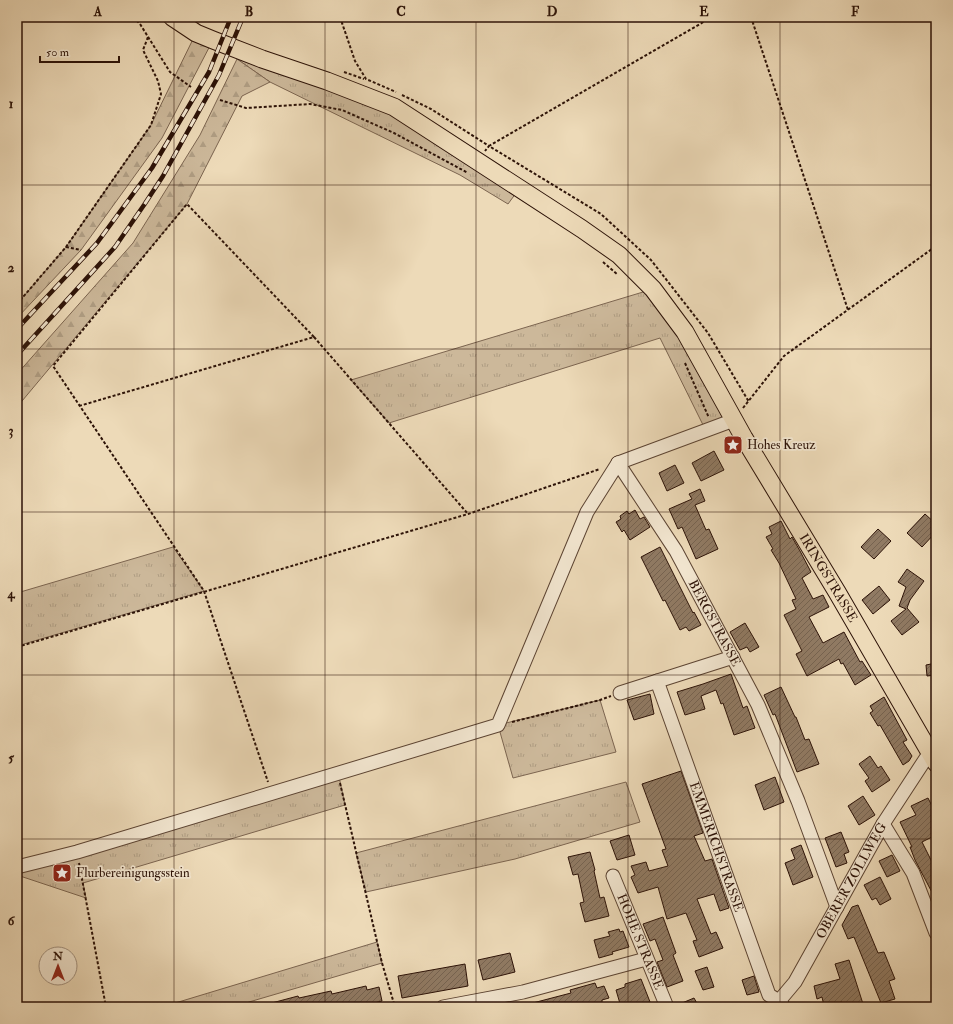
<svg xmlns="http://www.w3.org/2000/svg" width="953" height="1024" font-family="'IM FELL Double Pica',serif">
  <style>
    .grass { fill: url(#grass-tufts); stroke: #7c6550 }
    .forest { fill: url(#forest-firs); stroke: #7c6550 }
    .building { fill: url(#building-hatch); stroke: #2c1207 }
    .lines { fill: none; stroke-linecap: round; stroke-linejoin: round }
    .minor-casing { stroke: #5c4433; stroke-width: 15 }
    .major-casing { stroke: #2c1207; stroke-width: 19 }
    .path { stroke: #2c1207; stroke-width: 2; stroke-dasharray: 3 2; stroke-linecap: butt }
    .minor { stroke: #f3e7d1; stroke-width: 13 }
    .major { stroke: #eddab8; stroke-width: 17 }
    .rail-casing { stroke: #2c1207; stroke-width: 4.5 }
    .rail { stroke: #f3e7d1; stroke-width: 3; stroke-dasharray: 9; stroke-linecap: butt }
    .grid { fill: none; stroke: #2c1207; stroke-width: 1; stroke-opacity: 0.55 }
    .labels { text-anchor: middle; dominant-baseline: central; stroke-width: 3.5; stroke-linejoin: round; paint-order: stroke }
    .poi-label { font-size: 13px; fill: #2c1207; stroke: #f3e7d1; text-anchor: start }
    .street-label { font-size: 13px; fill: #2c1207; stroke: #f3e7d1 }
    .neatline { fill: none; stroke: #2c1207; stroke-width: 1.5 }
    .grid-label { font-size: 13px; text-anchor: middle; font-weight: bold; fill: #2c1207 }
  </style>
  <defs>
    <pattern id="grass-tufts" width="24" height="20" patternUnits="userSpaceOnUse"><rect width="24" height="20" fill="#ccb89a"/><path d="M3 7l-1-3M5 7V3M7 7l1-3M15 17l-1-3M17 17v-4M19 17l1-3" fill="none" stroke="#af9d83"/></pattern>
    <pattern id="forest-firs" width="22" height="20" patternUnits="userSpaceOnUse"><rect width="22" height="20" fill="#ccb89a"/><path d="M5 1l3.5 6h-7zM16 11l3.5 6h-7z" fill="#af9d83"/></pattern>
    <pattern id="building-hatch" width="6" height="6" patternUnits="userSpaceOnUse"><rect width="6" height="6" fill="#907a63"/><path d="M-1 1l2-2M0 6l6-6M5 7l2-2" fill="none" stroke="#766350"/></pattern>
  </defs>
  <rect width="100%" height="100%" fill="#eddab8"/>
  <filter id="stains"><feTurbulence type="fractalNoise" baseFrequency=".005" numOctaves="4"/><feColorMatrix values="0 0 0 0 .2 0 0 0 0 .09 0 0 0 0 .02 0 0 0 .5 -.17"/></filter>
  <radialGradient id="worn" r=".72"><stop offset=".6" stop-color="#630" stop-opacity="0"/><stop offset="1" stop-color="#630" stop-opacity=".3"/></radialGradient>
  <!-- grass -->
  <path class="grass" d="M237,59H262L394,107L519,189L508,204L460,175L270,82Z
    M653,289L734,420L706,431L660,338L389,423L351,380Z
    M173,547L204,591L17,646V593Z
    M600,700L616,752L513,778L498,725Z
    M338,772L345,805L83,883L86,898L17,875V867Z
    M626,782L640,822L515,859L366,892L356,853Z
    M377,942L382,963L249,1002L238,1007H162Z"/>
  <!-- forest -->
  <path class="forest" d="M196,33L213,40L162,138L81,250L17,318V304L66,247L151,125Z
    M237,59L270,82L242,96L187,204L17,407V374L133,243L200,135Z"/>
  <!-- building -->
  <path class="building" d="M714,451L724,470L701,481L692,463Z
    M675,465L684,483L667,491L659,473Z
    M700,489L705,501L695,505L706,530L709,529L718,549L696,559L682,527L678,529L669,509L692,499L689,494Z
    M635,510L640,519L644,517L650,527L630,540L624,530L622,532L616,522L621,519L620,516L627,511L629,514Z
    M925,514L936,524V532L922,547L907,533Z
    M781,521L790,539L792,537L800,551L811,572L802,578L813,599L823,595L829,607L809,617L823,643L844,632L860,662L862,661L871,675L855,685L843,663L841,664L839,659L807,676L796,654L802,651L784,615L796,609L792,600L796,599L779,563L771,550L773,549L766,537L772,534L769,527Z
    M878,529L891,541L874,559L861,547Z
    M660,547L693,613L694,612L701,625L689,631L686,627L680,630L665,600L663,601L641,557Z
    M907,569L924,581L910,600L907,608L919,622L902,635L891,621L906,609L899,606L906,587L898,582Z
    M879,586L890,600L873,614L862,600Z
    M745,623L759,647L750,652L747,647L740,650L730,632Z
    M936,663V675L927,676L926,665Z
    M731,674L743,708L747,706L755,728L734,735L723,703L721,704L716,690L701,696L705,709L685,715L677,692L703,684Z
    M781,687L795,717H796L805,740L809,739L819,764L797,772L775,714L773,715L764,695Z
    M650,694L654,714L634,720L627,700Z
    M884,697L907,740L903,742L912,756L909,761L903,765L880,725L878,726L870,713L873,711L870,706Z
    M870,756L878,768L881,766L890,780L872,792L865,781L869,778L859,764Z
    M681,771L703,833L694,836L705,861L712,859L729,908L720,911L714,894L697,899L711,934L716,932L723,948L699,957L693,941L697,940L686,913L667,919L658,887L638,893L631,877L635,875L631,866L646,862L649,871L668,866L662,850L666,849L642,784Z
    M775,777L784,802L764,810L755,785Z
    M863,796L875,815L859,825L848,806Z
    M928,798L933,808L936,806V835L922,842L936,870V900L915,860L910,847H912L900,822L916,815L911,806Z
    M841,832L849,852L844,854L847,863L836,867L825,838Z
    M629,835L635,855L617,860L610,841Z
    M801,845L813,877L793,885L785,863L795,859L791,849Z
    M590,852L595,870L594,871L600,898L604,897L609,916L585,922L580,903L584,902L578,874L573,875L568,857Z
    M892,855L900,871L887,877L879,861Z
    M880,877L891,899L880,905L876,898L872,900L864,885Z
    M858,905L878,953L884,952L895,979L889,981L895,999L881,1003L854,937L848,939L842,925L852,907Z
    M663,917L676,953L673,955L683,981L667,987L657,962L663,960L655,939L650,941L643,924Z
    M619,929L620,932L623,931L629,947L612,952L613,954L599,958L594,940L610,936L608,932Z
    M510,953L515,972L483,980L478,960Z
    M849,960L864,1007H844L842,1002L824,1006L822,997L817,999L814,986L840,979L835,964Z
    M465,964L468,986L402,998L398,976Z
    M707,967L714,987L703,990L695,971Z
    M754,976L759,992L747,995L742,980Z
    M641,979L652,1007H621L616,990L625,987V984Z
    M595,983L597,988L604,986L609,998L602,1000V1004L594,1007H529V1004L571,993L570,990Z
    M366,986L367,990L379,987L382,1001L370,1004V1005L362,1007H268V1004L298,996L299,998L331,991L332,994Z
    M694,998L699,1007H675V1006Z"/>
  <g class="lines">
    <!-- minor casing -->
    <g class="minor-casing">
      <g id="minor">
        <path id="s1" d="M618,463L676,551L758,705L798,801L837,907"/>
        <path d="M618,463L734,420"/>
        <path id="s2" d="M657,681L769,995L779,1001L784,1007"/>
        <path d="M620,693L733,657"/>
        <path d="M883,824L913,873L936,933"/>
        <path d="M17,867L77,852L498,725L587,512L618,463"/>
        <path id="s3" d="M613,876L667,1007"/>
        <path d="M443,1007L523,992L646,959"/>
        <path id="s4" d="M772,1007L779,1001L795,982L883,824L930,752L936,748"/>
      </g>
    </g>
    <!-- major casing -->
    <g class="major-casing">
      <g id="major">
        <path id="s5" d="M172,17L196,33L213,40L262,59L327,81L394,107L582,229L619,255L653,289L685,332L744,438L837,592L936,763"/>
      </g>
    </g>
    <!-- path -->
    <path class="path" d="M133,17L140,24L170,72L191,87
      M340,17L355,61L366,79L396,92
      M712,17L489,146L601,214L651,260L708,333L749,402
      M751,17L848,310
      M344,72L364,79
      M402,95L431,109L489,146L485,151
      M220,100L246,108L310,104L342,110L394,133L468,173
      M66,247L81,250
      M603,262L618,275
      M17,304L66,247L151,125L161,94L158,81L143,50L148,37
      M314,337L468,514
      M685,363L709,418
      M79,406L314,337L187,204L53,366L204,591L268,782
      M743,408L784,356L936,246
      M17,647L468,514L600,469
      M512,722L600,700L611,696
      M340,783L382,963L395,1007
      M79,863L106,1007"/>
    <!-- minor -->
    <use href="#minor" class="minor"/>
    <!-- major -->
    <use href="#major" class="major"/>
    <!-- rail casing -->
    <g class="rail-casing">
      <path id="rail" d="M17,329L97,243L152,168L209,72L231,17
        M17,355L115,247L144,205L163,176L219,75L243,17"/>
    </g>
    <!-- rail -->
    <use href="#rail" class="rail"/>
  </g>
  <!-- grid -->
  <path class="grid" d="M174,17V1007M325,17V1007M476,17V1007M628,17V1007M780,17V1007M17,185H936M17,349H936M17,512H936M17,675H936M17,839H936"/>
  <!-- icons -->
  <defs>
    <g id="sight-square" transform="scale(1)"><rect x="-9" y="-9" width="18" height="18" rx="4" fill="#8f2418" stroke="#f3e7d1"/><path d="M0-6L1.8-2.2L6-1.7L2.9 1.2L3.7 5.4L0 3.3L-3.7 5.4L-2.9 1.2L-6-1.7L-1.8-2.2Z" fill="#fff"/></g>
  </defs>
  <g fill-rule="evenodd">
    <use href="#sight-square" x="733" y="445"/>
    <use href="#sight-square" x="62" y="873"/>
  </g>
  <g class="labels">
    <!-- poi labels -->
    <g class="poi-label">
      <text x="747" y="445">Hohes Kreuz</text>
      <text x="76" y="873">Flurbereinigungsstein</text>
    </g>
    <!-- street labels -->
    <g class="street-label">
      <text stroke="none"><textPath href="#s5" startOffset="896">IRINGSTRASSE</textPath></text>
      <text stroke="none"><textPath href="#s1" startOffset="187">BERGSTRASSE</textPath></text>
      <text stroke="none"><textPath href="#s2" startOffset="176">EMMERICHSTRASSE</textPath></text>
      <text stroke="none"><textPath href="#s4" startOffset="150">OBERER ZOLLWEG</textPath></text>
      <text stroke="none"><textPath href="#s3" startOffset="71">HOHE STRASSE</textPath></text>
    </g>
  </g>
  <!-- margin -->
  <rect width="953" height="1024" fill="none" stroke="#eddab8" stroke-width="44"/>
  <!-- north arrow -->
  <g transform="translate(58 966)"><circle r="19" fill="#f3e7d1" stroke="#a39280"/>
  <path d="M0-3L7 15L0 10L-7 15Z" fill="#8f2418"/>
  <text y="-6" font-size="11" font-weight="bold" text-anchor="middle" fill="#2c1207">N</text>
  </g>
  <!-- scale -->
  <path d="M40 56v6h79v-6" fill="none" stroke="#2c1207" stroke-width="2"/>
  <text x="46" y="56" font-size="12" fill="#2c1207" stroke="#f3e7d1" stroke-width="3" paint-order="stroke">50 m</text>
  <rect x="22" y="22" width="909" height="980" class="neatline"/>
  <g class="grid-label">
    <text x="98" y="16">A</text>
    <text x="249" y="16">B</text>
    <text x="401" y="16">C</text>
    <text x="552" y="16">D</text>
    <text x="704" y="16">E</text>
    <text x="855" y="16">F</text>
    <text x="11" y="108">1</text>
    <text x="11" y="272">2</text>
    <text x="11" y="435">3</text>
    <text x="11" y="598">4</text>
    <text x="11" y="762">5</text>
    <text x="11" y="925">6</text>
  </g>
  <rect width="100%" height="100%" filter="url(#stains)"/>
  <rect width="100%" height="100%" fill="url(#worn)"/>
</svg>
